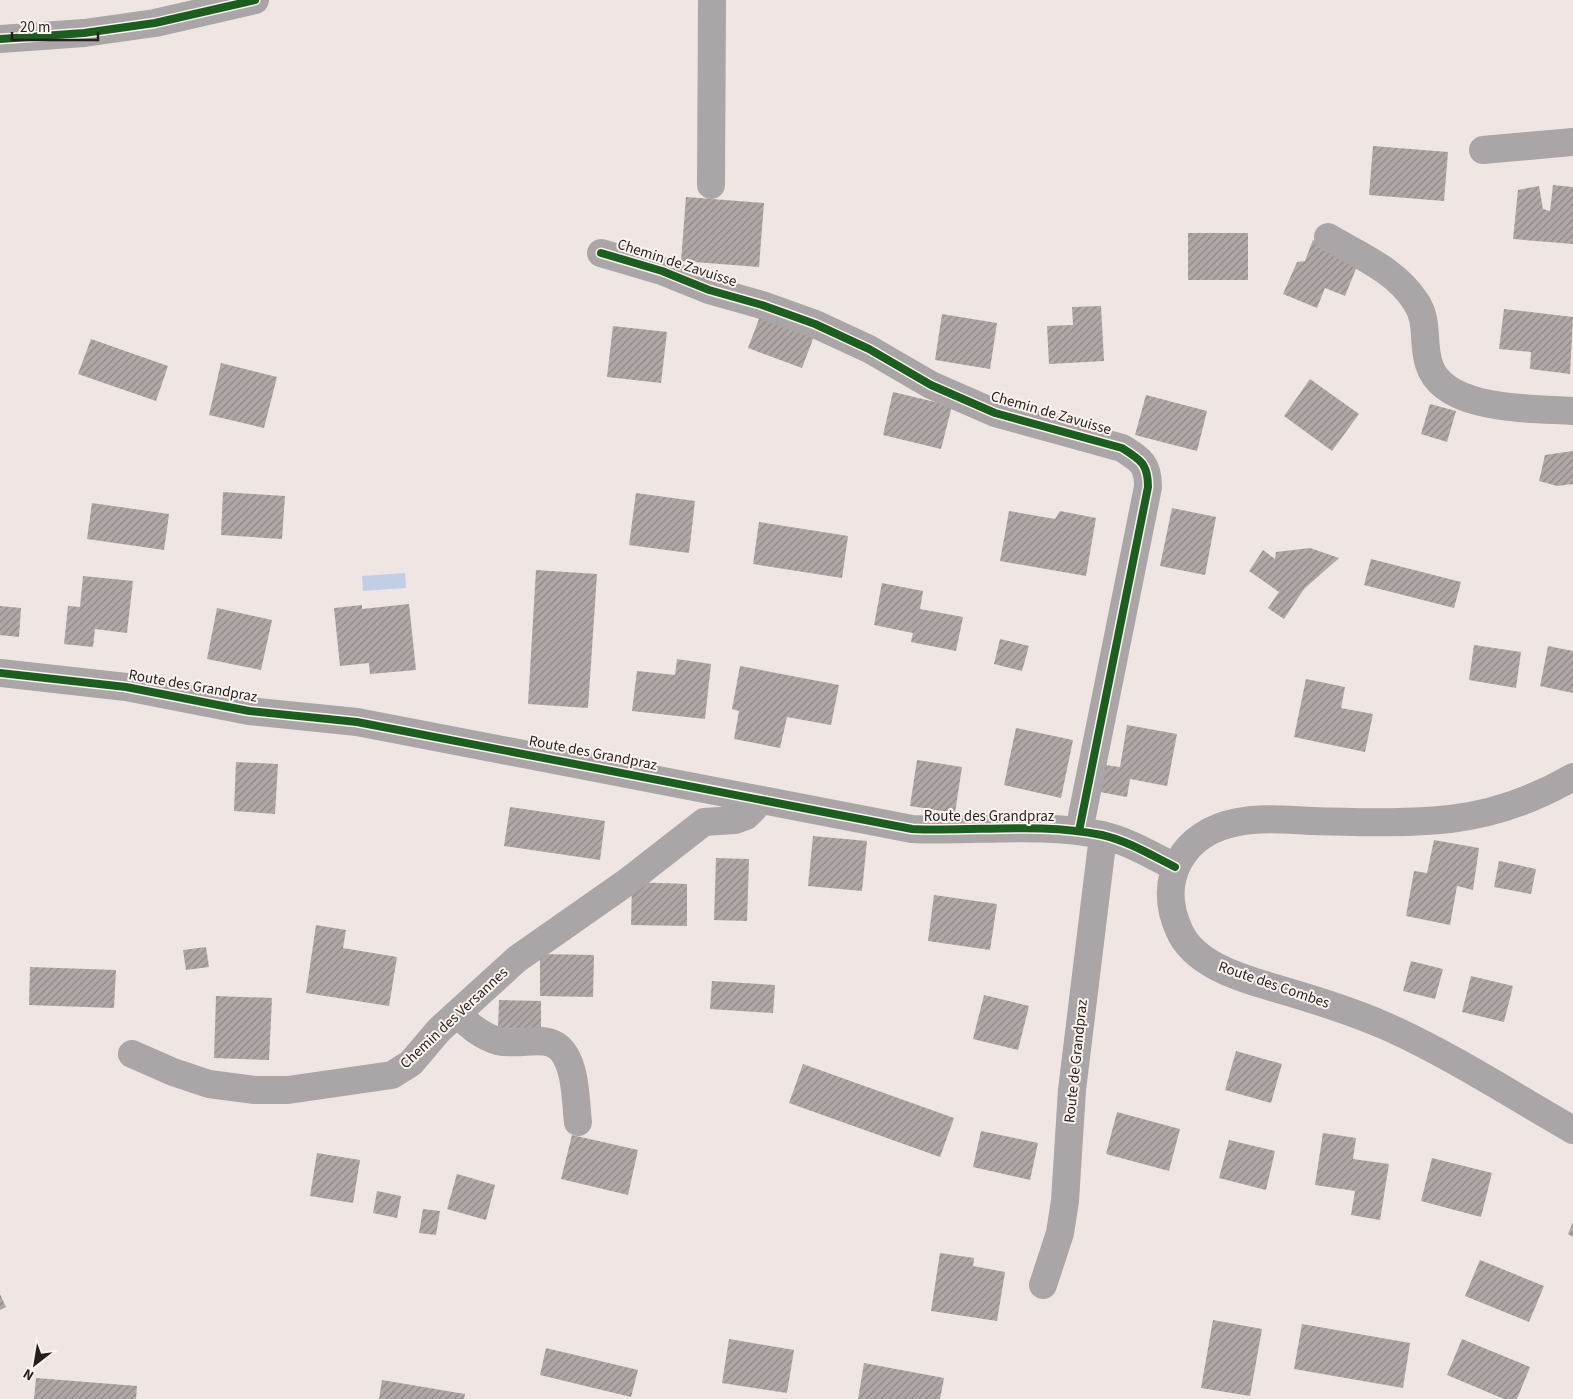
<svg xmlns="http://www.w3.org/2000/svg" width="1573" height="1399" font-family="'Source Sans 3',sans-serif">
  <style>
    .water { fill: #c2cee6 }
    .building { fill: url(#building-hatch) }
    .lines { fill: none; stroke-linecap: round; stroke-linejoin: round }
    .minor { stroke: #aaa5a7; stroke-width: 28 }
    .cycleway-casing { stroke: #fdf3ef; stroke-width: 11 }
    .cycleway { stroke: #1b5e20; stroke-width: 8 }
    .labels { text-anchor: middle; dominant-baseline: central; stroke-width: 4; stroke-linejoin: round; paint-order: stroke }
    .street-label { font-size: 15px; fill: #251f1d; stroke: #fdf3ef }
  </style>
  <defs>
    <pattern id="building-hatch" width="6" height="6" patternUnits="userSpaceOnUse" patternTransform="scale(1.25)"><rect width="6" height="6" fill="#b0a8a7"/><path d="M-1 1l2-2M0 6l6-6M5 7l2-2" fill="none" stroke="#8f8887"/></pattern>
  </defs>
  <rect width="100%" height="100%" fill="#efe6e3"/>
  <!-- water -->
  <path class="water" d="M405,573L406,588L363,591L362,576Z"/>
  <!-- building -->
  <path class="building" d="M1373,146L1448,152L1444,201L1369,195Z
    M1553,185L1573,187V244L1513,239L1518,190L1539,186L1543,209L1550,211Z
    M686,197L764,203L759,267L681,261Z
    M1188,233H1248V280H1188Z
    M1313,240L1360,259L1345,296L1325,288L1317,308L1283,294L1297,262L1305,261Z
    M1101,306L1104,361L1049,364L1047,326L1073,325L1072,307Z
    M1504,309L1573,317L1570,374L1530,369L1531,352L1499,349Z
    M762,311L816,331L802,368L748,348Z
    M942,314L997,323L990,369L935,360Z
    M613,326L667,332L661,383L607,377Z
    M91,339L168,366L156,401L78,374Z
    M221,363L277,377L264,428L209,415Z
    M1310,379L1359,414L1332,451L1284,416Z
    M893,392L952,406L941,449L883,435Z
    M1146,395L1207,411L1197,451L1135,435Z
    M1430,404L1456,411L1447,442L1421,434Z
    M1573,451V484L1557,486L1539,481L1545,455Z
    M223,492L285,496L282,539L221,535Z
    M636,493L695,501L689,553L629,545Z
    M92,503L169,514L164,550L87,539Z
    M1172,508L1216,517L1205,575L1160,566Z
    M1009,511L1055,519L1060,511L1096,518L1086,576L1000,561Z
    M759,522L848,536L842,578L753,564Z
    M1310,548L1339,558L1304,589L1284,619L1268,608L1279,592L1249,571L1263,550L1275,559L1276,552Z
    M1371,559L1461,582L1454,608L1364,585Z
    M536,570L597,574L588,708L528,704Z
    M83,576L133,581L127,633L95,629L93,647L64,644L68,606L80,607Z
    M882,583L923,591L920,609L963,617L956,651L911,642L913,633L874,625Z
    M409,604L416,670L370,674L369,663L340,666L334,608L362,605V609Z
    M0,606L21,608L19,637L0,635Z
    M217,608L272,620L261,670L207,659Z
    M1000,639L1029,646L1022,671L994,664Z
    M1474,645L1521,652L1516,688L1469,680Z
    M1548,646L1573,651V693L1540,686Z
    M677,659L711,664L705,719L632,711L637,671L675,675Z
    M740,666L839,685L831,725L787,717L780,748L734,739L739,711L732,709Z
    M1306,679L1345,687L1341,708L1373,714L1365,752L1294,737Z
    M1127,725L1177,734L1167,786L1130,779L1127,797L1100,792L1105,765L1120,767Z
    M1016,728L1073,740L1061,798L1004,785Z
    M917,760L962,767L955,813L910,806Z
    M236,762L278,764L275,814L234,811Z
    M510,807L605,821L600,860L504,846Z
    M813,836L867,841L862,891L808,886Z
    M1434,840L1479,848L1473,890L1457,886L1450,925L1406,916L1414,871L1427,873Z
    M716,858L749,859L747,921L714,920Z
    M1499,861L1536,869L1531,894L1494,887Z
    M632,882L687,884V926L631,925Z
    M934,895L997,904L990,950L928,941Z
    M316,925L346,930L343,948L397,957L389,1006L306,993Z
    M206,947L209,967L186,970L183,950Z
    M540,954L594,955L593,997L540,996Z
    M1411,961L1443,969L1435,999L1403,991Z
    M30,967L116,970L114,1008L29,1005Z
    M1471,976L1513,986L1504,1022L1462,1012Z
    M712,981L775,985L773,1013L710,1009Z
    M984,995L1029,1006L1018,1050L973,1039Z
    M216,996L272,998L269,1060L214,1058Z
    M499,1000L541,1001V1029L498,1028Z
    M1236,1051L1282,1064L1271,1103L1225,1090Z
    M803,1064L954,1118L940,1157L789,1103Z
    M1117,1112L1180,1129L1169,1171L1106,1154Z
    M981,1131L1038,1143L1030,1180L973,1167Z
    M1323,1133L1356,1138L1353,1159L1389,1164L1380,1220L1351,1215L1355,1191L1315,1185Z
    M572,1135L638,1150L628,1195L561,1179Z
    M1229,1140L1275,1151L1266,1190L1219,1178Z
    M317,1153L360,1160L353,1203L310,1196Z
    M1432,1158L1492,1173L1481,1217L1421,1201Z
    M457,1174L495,1185L486,1220L447,1209Z
    M377,1191L401,1196L397,1218L373,1213Z
    M423,1209L440,1211L436,1235L419,1233Z
    M1573,1222V1237L1568,1234Z
    M940,1253L974,1258L973,1266L1005,1272L997,1321L931,1311Z
    M1480,1260L1544,1286L1529,1322L1465,1296Z
    M0,1294L6,1307L0,1310Z
    M1213,1320L1262,1329L1250,1396L1201,1388Z
    M1302,1324L1410,1343L1403,1388L1294,1369Z
    M729,1339L794,1350L787,1393L722,1383Z
    M1462,1339L1530,1367L1517,1399H1504L1447,1375Z
    M546,1348L638,1370L631,1397L540,1375Z
    M864,1363L944,1378L940,1399H858Z
    M36,1378L137,1386L136,1399H34Z
    M382,1380L465,1394L464,1399H379Z"/>
  <g class="lines">
    <!-- minor -->
    <path class="minor" d="M0,39L84,33L155,23L255,0
      M1483,150L1573,142
      M711,185L712,0
      M1328,237C1358,255 1396,270 1416,302C1429,321 1422,343 1429,364C1443,412 1534,408 1573,411
      M601,253L662,271L709,290L762,305L815,324L869,349L931,385L995,413L1122,448C1141,460 1148,464 1148,487L1079,831
      M0,673L126,687L249,711L357,722L912,829C975,832 1040,822 1102,835C1128,841 1151,855 1175,867
      M1573,777C1535,799 1494,814 1450,819C1405,824 1358,822 1313,821C1288,820 1263,817 1238,822C1183,832 1156,879 1179,930C1193,963 1237,977 1268,986C1309,998 1349,1010 1388,1027C1452,1056 1512,1095 1573,1130
      M457,1014C469,1025 481,1036 498,1041C528,1048 558,1025 571,1069C576,1085 576,1105 578,1122
      M132,1054L173,1072L209,1084L255,1090H288L392,1075L411,1063L439,1030L517,959L627,882L704,822L735,820L746,816L754,808L756,799
      M1043,1285L1060,1233L1065,1201L1072,1090L1103,836"/>
    <!-- cycleway casing -->
    <g class="cycleway-casing">
      <path id="cycleway" d="M0,39L84,33L155,23L255,0
        M601,253L662,271L709,290L762,305L815,324L869,349L931,385L995,413L1122,448C1141,460 1148,464 1148,487L1079,831
        M0,673L126,687L249,711L357,722L912,829C975,832 1040,822 1102,835C1128,841 1151,855 1175,867"/>
    </g>
    <!-- cycleway -->
    <use href="#cycleway" class="cycleway"/>
  </g>
  <g class="labels">
    <!-- street labels -->
    <g class="street-label">
      <text transform="translate(677 263) rotate(18)">Chemin de Zavuisse</text>
      <text transform="translate(1051 413) rotate(16)">Chemin de Zavuisse</text>
      <text transform="translate(193 686) rotate(10)">Route des Grandpraz</text>
      <text transform="translate(593 753) rotate(11)">Route des Grandpraz</text>
      <text x="989" y="816">Route des Grandpraz</text>
      <text transform="translate(1274 985) rotate(19)">Route des Combes</text>
      <text transform="translate(454 1018) rotate(-43)">Chemin des Versannes</text>
      <text transform="translate(1076 1061) rotate(-84)">Route de Grandpraz</text>
    </g>
  </g>
  <!-- north arrow -->
  <g transform="translate(35 1364) rotate(211)" stroke="#fdf3ef" stroke-width="4" paint-order="stroke">
  <path d="M0-4L9 19L0 12L-9 19Z" fill="#251f1d"/>
  <text y="-8" font-size="14" font-weight="bold" text-anchor="middle" fill="#251f1d">N</text>
  </g>
  <!-- scale -->
  <path d="M12 32v8h86v-8" fill="none" stroke="#251f1d" stroke-width="2.5"/>
  <text x="20" y="32" font-size="15" fill="#251f1d" stroke="#fdf3ef" stroke-width="4" paint-order="stroke">20 m</text>
</svg>
